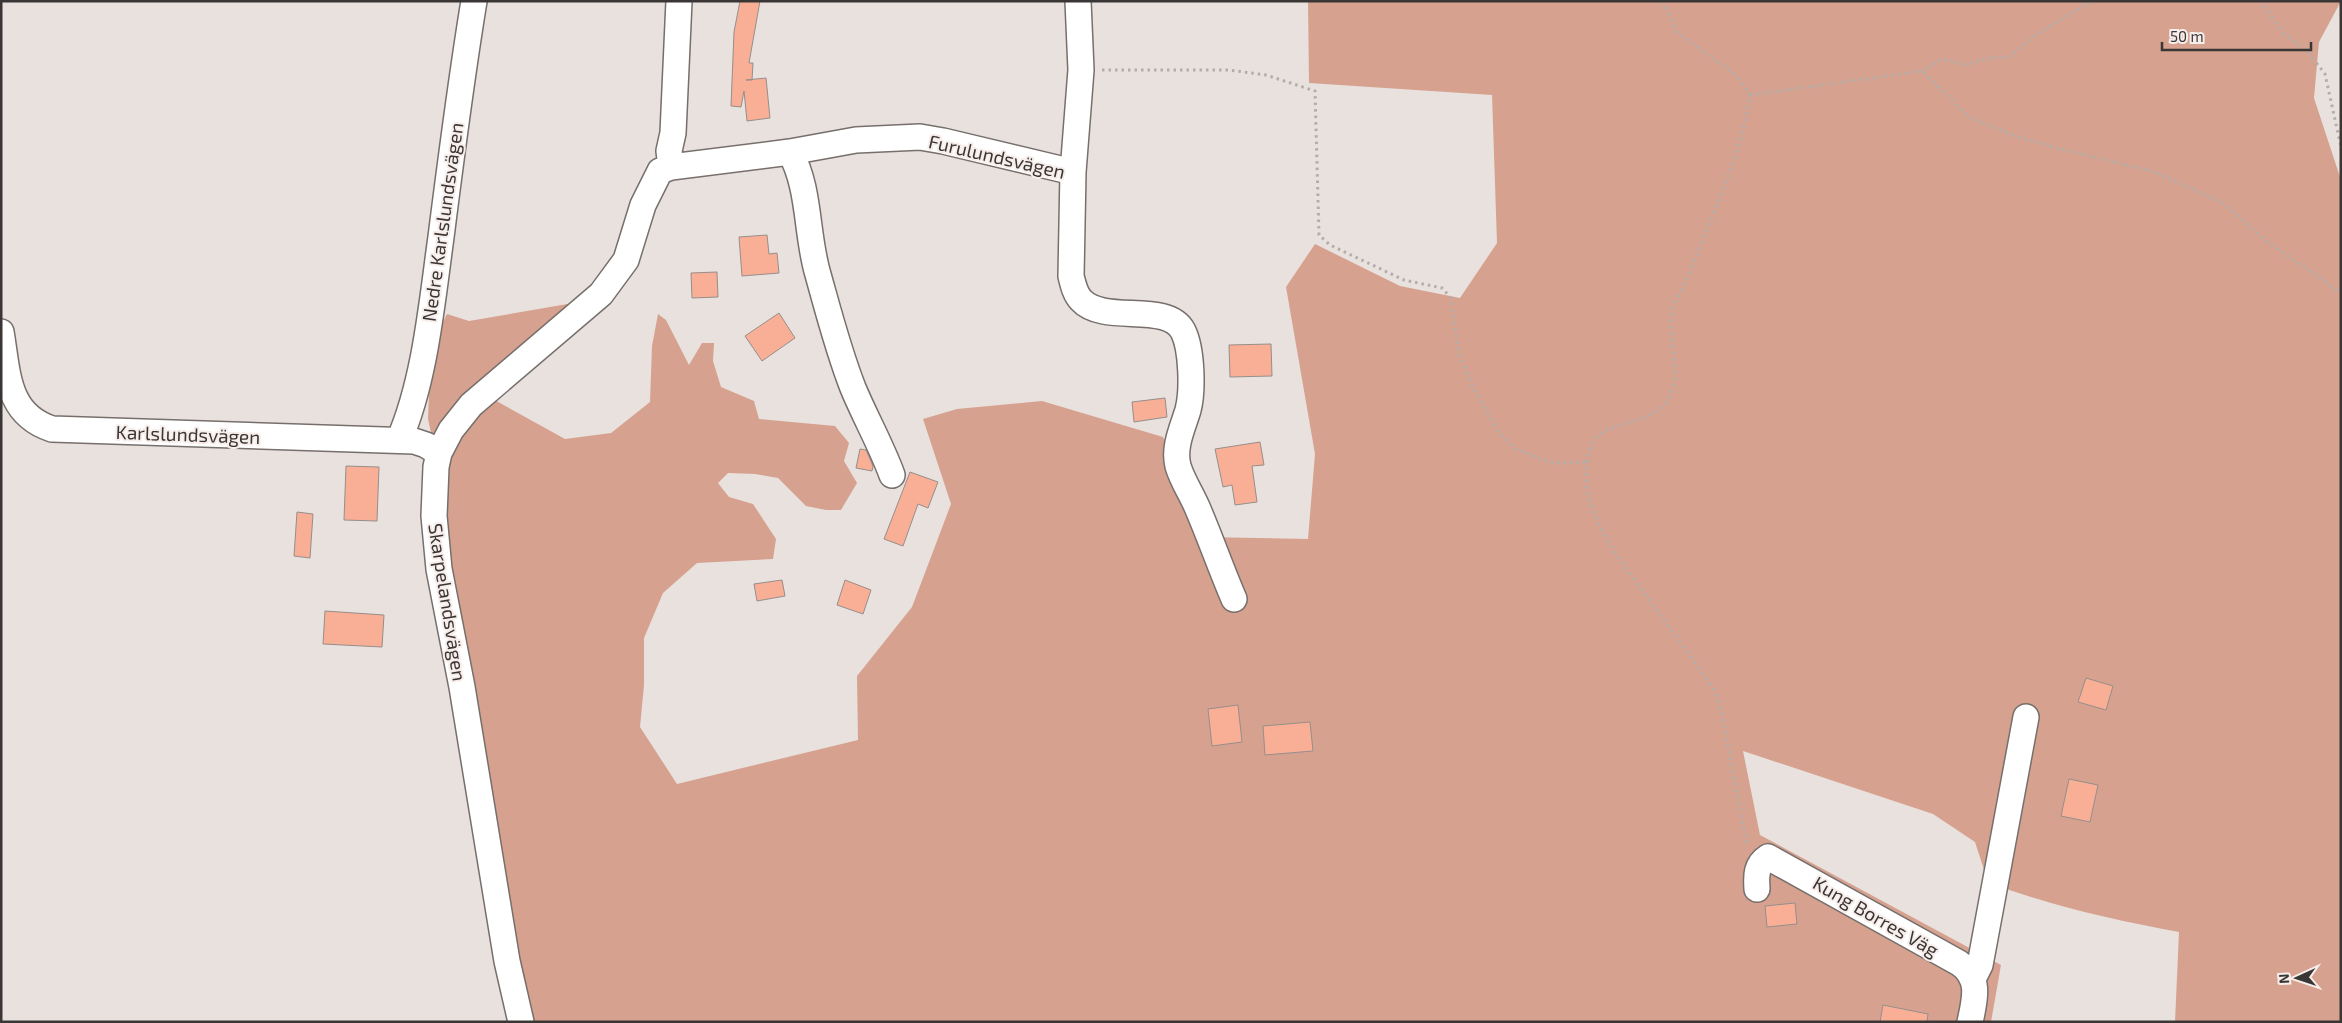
<svg xmlns="http://www.w3.org/2000/svg" width="2342" height="1023" font-family="'Exo 2',sans-serif">
  <style>
    .green { fill: #d6a28f }
    .building { fill: #f8af95; stroke: #968e8c }
    .lines { fill: none; stroke-linecap: round; stroke-linejoin: round }
    .minor-casing { stroke: #766f6c; stroke-width: 28 }
    .path { stroke: #b3adaa; stroke-width: 3; stroke-dasharray: 2.5 4; stroke-linecap: butt }
    .minor { stroke: #fff; stroke-width: 25 }
    .labels { text-anchor: middle; dominant-baseline: central; stroke-width: 4; stroke-linejoin: round; paint-order: stroke }
    .street-label { font-size: 19px; fill: #3a3635; stroke: #f7eeeb }
  </style>
  <rect width="100%" height="100%" fill="#e9e1de"/>
  <!-- green -->
  <path class="green" d="M1308,1H2341L2319,42L2314,98L2341,180V1022H2175L2179,932C2114,920 2050,906 1988,882L1975,842L1933,814L1743,751L1760,835L2001,965L1991,1022H530L487,789L453,574L441,478L428,419L431,345L447,314L469,321L573,303L473,388L565,439L611,433L650,402L652,346L658,314L666,320L689,365L702,343H714L713,361L721,387L754,401L759,419L835,426L849,443L844,461L857,483L841,510H826L806,506L778,478L755,474L728,473L718,483L729,497L753,504L776,539L773,559L697,563L663,593L644,638V685L640,727L677,784L858,740L857,676L912,607L951,504L923,419L957,409L1042,401L1163,437L1202,537L1308,539L1315,454L1286,287L1315,244L1400,286L1460,298L1497,243L1492,95L1309,83Z"/>
  <!-- building -->
  <path class="building" d="M740,1H760L749,63H753L752,80H746L766,78L770,118L747,121L744,91L741,107L731,106L734,32Z
    M767,235L769,254L777,253L779,273L742,276L739,237Z
    M717,272L718,297L692,298L691,273Z
    M779,313L795,338L762,361L745,336Z
    M1271,344L1272,376L1230,377L1229,345Z
    M1165,398L1167,417L1134,422L1132,402Z
    M1260,442L1264,465L1252,466L1257,502L1235,505L1232,485L1223,487L1215,449Z
    M860,449L866,450L873,466L872,471L856,468Z
    M346,466L379,467L377,521L344,520Z
    M910,472L938,482L928,508L918,504L903,546L884,539Z
    M297,512L313,514L310,558L294,556Z
    M782,580L785,596L757,601L754,584Z
    M845,580L871,590L863,614L837,605Z
    M325,611L384,615L382,647L323,644Z
    M2086,678L2113,686L2106,710L2078,702Z
    M1238,705L1242,742L1212,746L1208,709Z
    M1310,722L1313,751L1265,755L1263,726Z
    M2069,779L2098,785L2090,822L2061,816Z
    M1795,903L1797,924L1767,927L1765,906Z
    M1883,1005L1928,1014L1927,1022H1880Z"/>
  <g class="lines">
    <!-- minor casing -->
    <g class="minor-casing">
      <path id="minor" d="M790,152C810,188 806,231 817,271C828,310 838,350 853,388C865,417 881,445 892,475
        M671,167L790,152L856,140L920,137L943,141L1073,172L1071,276C1073,284 1075,294 1081,300C1104,325 1167,301 1183,331C1192,349 1193,391 1188,410C1183,427 1173,447 1178,466C1182,480 1191,493 1197,507C1210,537 1221,569 1234,599
        M1073,172L1081,70L1078,1
        M1,332C8,372 6,414 52,429L414,441L426,445L439,453
        M399,440C425,381 432,302 441,237C451,158 461,80 474,1
        M1757,889C1756,875 1756,865 1768,857L1959,963C1981,978 1975,999 1970,1022
        M1973,979L1980,965L2026,717
        M521,1022L507,961L462,687L439,569L434,516L436,467L439,453L451,430L471,405L601,294L626,260L643,205L660,171L671,167L669,151L673,133L679,1"/>
    </g>
    <!-- path -->
    <path class="path" d="M1663,1L1677,33L1732,72L1742,82L1750,95C1741,157 1711,216 1689,274C1685,286 1675,299 1672,312C1666,340 1684,370 1669,397C1654,427 1604,420 1593,442C1586,457 1584,478 1588,494C1598,534 1626,568 1650,601C1672,631 1693,660 1715,690L1721,709L1747,846
      M2260,1L2283,33L2308,52L2325,74L2341,147
      M1102,70H1229L1266,75L1315,91L1319,235L1330,245L1404,280L1442,288L1451,298L1459,355L1475,391L1498,431L1515,449L1553,463L1587,462
      M1922,71L1942,59L1966,65L1988,58L2009,57L2038,33L2093,1
      M1750,95L1922,71L1969,117L2012,135L2057,148L2155,172L2223,203L2265,240L2341,293"/>
    <!-- minor -->
    <use href="#minor" class="minor"/>
  </g>
  <g class="labels">
    <!-- street labels -->
    <g class="street-label">
      <text transform="translate(997 156) rotate(13)">Furulundsvägen</text>
      <text transform="translate(442 222) rotate(-82)">Nedre Karlslundsvägen</text>
      <text transform="translate(188 434) rotate(2)">Karlslundsvägen</text>
      <text transform="translate(448 602) rotate(81)">Skarpelandsvägen</text>
      <text transform="translate(1876 916) rotate(30)">Kung Borres Väg</text>
    </g>
  </g>
  <!-- border -->
  <rect width="2342" height="1023" fill="none" stroke="#3a3635" stroke-width="5"/>
  <!-- north arrow -->
  <g transform="translate(2297 978) rotate(267)" stroke="#f7eeeb" stroke-width="4" paint-order="stroke">
  <path d="M0-4L9 19L0 12L-9 19Z" fill="#3a3635"/>
  <text y="-8" font-size="14" font-weight="bold" text-anchor="middle" fill="#3a3635">N</text>
  </g>
  <!-- scale -->
  <path d="M2162 42v8h149v-8" fill="none" stroke="#3a3635" stroke-width="2.5"/>
  <text x="2170" y="42" font-size="15" fill="#3a3635" stroke="#f7eeeb" stroke-width="4" paint-order="stroke">50 m</text>
</svg>
